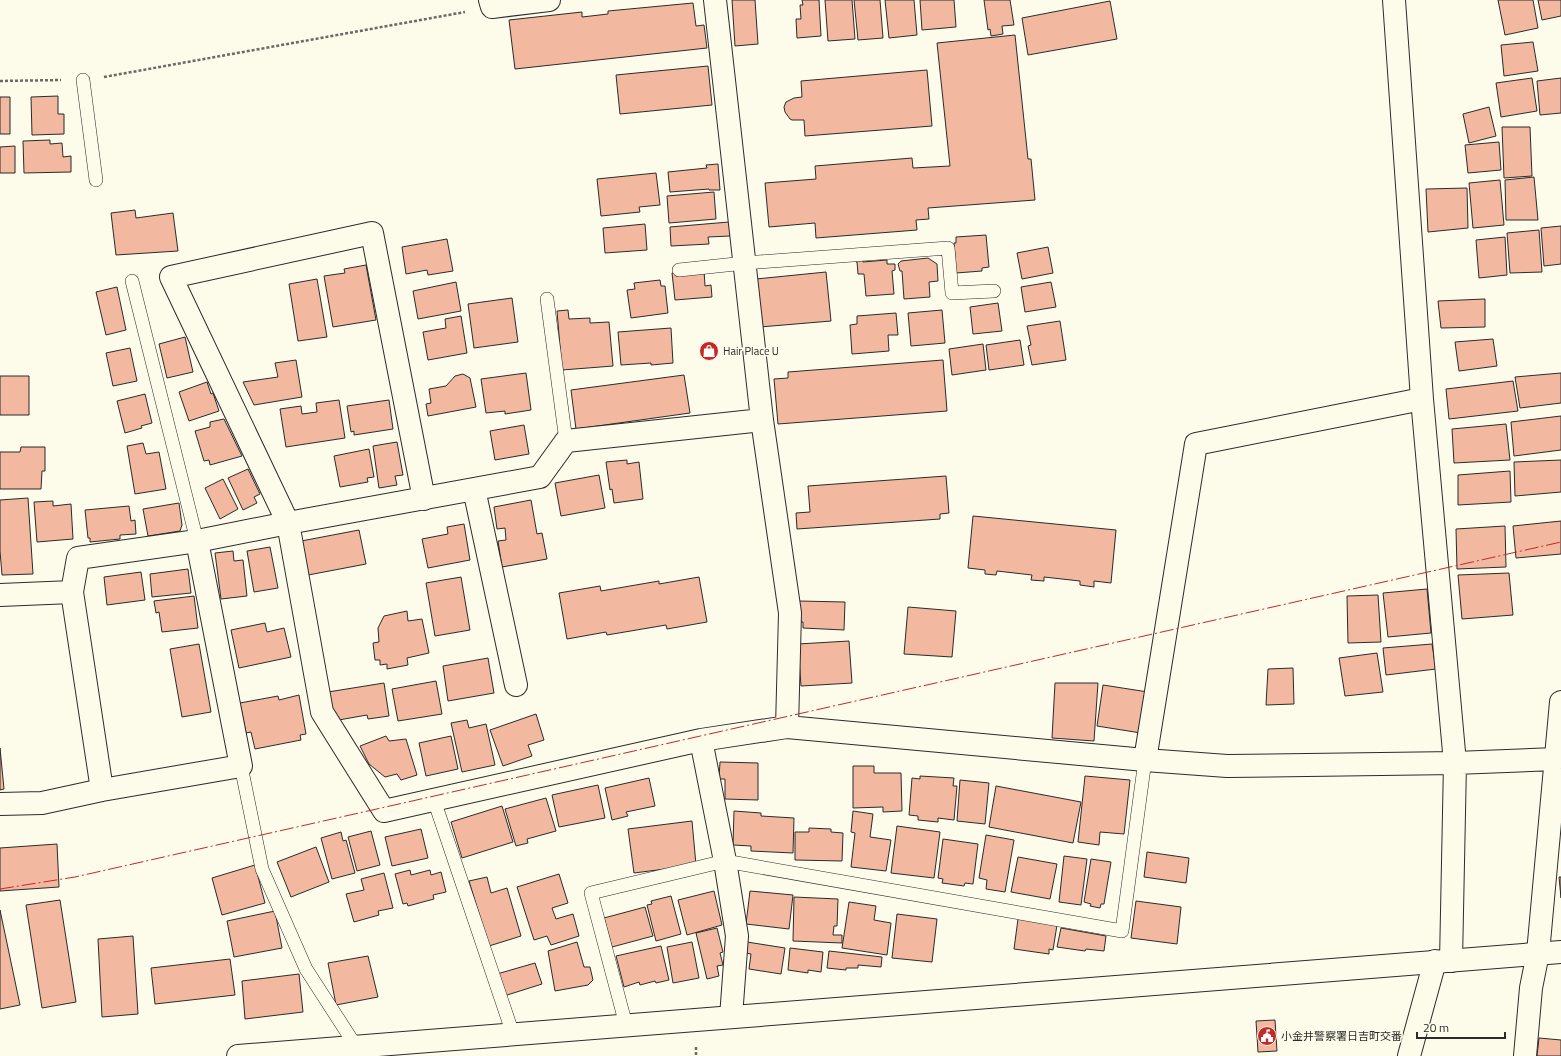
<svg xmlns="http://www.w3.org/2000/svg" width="1561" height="1056" font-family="'Titillium Web','Noto Sans JP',sans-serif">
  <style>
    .building { fill: #f2b8a0; stroke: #2b2b2b }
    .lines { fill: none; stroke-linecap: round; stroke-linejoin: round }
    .lane-casing { stroke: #2b2b2b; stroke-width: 14 }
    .street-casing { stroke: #2b2b2b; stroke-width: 24 }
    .secondary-casing { stroke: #2b2b2b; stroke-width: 24 }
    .path { stroke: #6a6964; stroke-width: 2.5; stroke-dasharray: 3 2; stroke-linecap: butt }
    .lane { stroke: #fdfbea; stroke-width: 13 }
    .street { stroke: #fdfbea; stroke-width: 22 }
    .secondary { stroke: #fdfbea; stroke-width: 22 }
    .power { stroke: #c62828; stroke-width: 1; stroke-dasharray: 14 3 2 3; stroke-linecap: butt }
    .labels { text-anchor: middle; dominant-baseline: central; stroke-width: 3; stroke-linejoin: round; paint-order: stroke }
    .poi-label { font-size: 11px; fill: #2b2b2b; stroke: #fdfbea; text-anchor: start }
  </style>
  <rect width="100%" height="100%" fill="#fdfbea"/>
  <!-- building -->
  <path class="building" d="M732,0H755L758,44L735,46Z
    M802,0H819L821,36L797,38L796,19H801L800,5H803Z
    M825,0H852L855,39L828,41Z
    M854,0H880L883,38L858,40Z
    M885,0H914L917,35L889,38Z
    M920,0H954L956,27L922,30Z
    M984,0H1010L1014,25L1002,26L1003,34L991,36L990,29L988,30Z
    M1498,0H1533L1538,28L1505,35Z
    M1538,0H1561V16L1542,20Z
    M1110,1L1117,39L1028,55L1022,18Z
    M693,3L696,26L704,25L707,48L515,69L509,20L582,12V17L608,14V11Z
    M1015,35L1028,159H1031L1035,200L928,208L929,219L916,220L917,230L816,238L815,223L769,227L765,183L816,179L815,166L912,158L913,168L950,166L937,43Z
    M1533,42L1538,71L1504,76L1501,45Z
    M708,66L712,105L620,114L616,75Z
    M927,70L932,126L805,136L804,120H792L790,119L785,112L784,107L786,102L794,98L802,97L801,81Z
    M1532,78L1537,111L1501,117L1496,83Z
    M1561,78V113L1540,115L1537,81Z
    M58,96V114H64V134L32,135L31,97Z
    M0,97H10V134H0Z
    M1489,107L1496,136L1469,143L1463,114Z
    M1502,127H1530L1532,176L1504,178Z
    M50,140V144L62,143L63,157L71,156V172L24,173L23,141Z
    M1499,142L1501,170L1468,173L1465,145Z
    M15,146V173H0V147Z
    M718,164L720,190H709V189L670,192L668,172L707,168L706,165Z
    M656,173L660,205L639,207L640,212L601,216L597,179Z
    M1534,177L1538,220H1506L1505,180Z
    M1500,180L1504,225L1473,228L1469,183Z
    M1467,188L1468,228L1428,232L1426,189Z
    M714,192L716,219L669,223L667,196Z
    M135,210L136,218L173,213L178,251L116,255L111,213Z
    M729,222L730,236L708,237L709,244L671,246L670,227Z
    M645,224L647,250L605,253L603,228Z
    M1561,226V264L1544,266L1541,228Z
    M1539,230L1542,272L1510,273L1507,233Z
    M986,235L989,267L982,268V271L956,273L954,243H956V237Z
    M1505,237L1507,275L1479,278L1476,240Z
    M447,239L453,271L428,275L427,270L406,274L402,247Z
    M1048,247L1053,273L1022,279L1017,253Z
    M862,253L863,262L887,260V264H895V270L892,271L894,294L866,296L864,274H858L857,262H856V254Z
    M928,258L937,264L938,281L929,282L930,297L904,299L902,271H900L898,264L901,261Z
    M366,265L376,320L333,327L324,276L345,273L344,269Z
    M704,270L705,286L711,285L712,297L675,300L672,273Z
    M826,272L831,321L760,327L756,279Z
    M317,279L327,337L298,341L289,284Z
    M660,280L661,286H665L668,313L631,318L627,290L635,289L634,283Z
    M456,282L461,311L418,319L413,291Z
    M1051,282L1056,307L1025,312L1021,287Z
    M117,287L126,330L106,335L96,292Z
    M512,298L518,342L474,348L468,304Z
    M1485,299V327L1441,328L1438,301Z
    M998,303L1002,331L973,334L970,307Z
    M568,310L569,319L590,318V323L609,322L613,366L562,370L557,311Z
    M942,310L945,343L911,346L908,313Z
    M896,313L898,335H888L889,351L852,354L850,325L857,324V316Z
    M461,316L467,353L428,360L423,332L446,328L445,319Z
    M1060,321L1066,360L1032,365L1028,346L1031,345L1027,326Z
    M671,328L673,363L651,365V363L621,365L618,332Z
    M185,337L193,372L167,378L159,344Z
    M1493,339L1497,366L1459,371L1455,342Z
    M1020,340L1024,365L989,370L986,345Z
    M983,344L986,370L952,375L949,349Z
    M130,348L137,381L113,386L106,353Z
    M296,360L302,397L254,405L243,382L278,377L275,363Z
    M943,360L947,411L778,424L774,379L788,378V372Z
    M526,373L531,410L505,414V411L486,413L481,379Z
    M1561,373V403L1520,408L1515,377Z
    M463,374L470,378L476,407L428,416L426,404L431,403L429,389L446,386L455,376Z
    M684,375L690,413L576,429L571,390Z
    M0,376H29V415H0Z
    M1513,381L1518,411L1449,419L1446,389Z
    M207,382L211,394L213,393L219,411L189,421L179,392Z
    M145,394L152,423L141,426L142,428L125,433L117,401Z
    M339,400L345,438L286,447L280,409L301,406L302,414L317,412L316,403Z
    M389,400L393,429L354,435V431L351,432L347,406Z
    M1561,416V450L1514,456L1511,422Z
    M224,419L242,456L210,465L209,460L204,461L195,431L210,427V422Z
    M1506,424L1510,460L1454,463L1452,429Z
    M524,425L529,454L495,460L490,431Z
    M397,442L403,475L395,476L397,485L379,488L373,446Z
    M143,443L146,454L159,452L166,489L135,494L127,446Z
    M21,447H45V471H42L41,489H0V452H20Z
    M369,449L374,477L367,478L368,482L340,487L334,456Z
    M627,460V464L639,462L643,499L614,503L612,489L610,490L606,462Z
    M1561,460V492L1515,496L1514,462Z
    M248,469L260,494L254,497L257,503L243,510L228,478Z
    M1510,471L1511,502L1458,505V475Z
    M599,475L605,508L561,516L555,483Z
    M946,476L949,513L940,514V519L797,529L796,513L810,512L808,486Z
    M223,479L238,509L220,519L205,488Z
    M28,498L33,574L2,575L0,551V500Z
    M531,500L537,534L542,533L547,559L502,567L498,541L506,540L505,528L497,529L494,507Z
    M53,501V506L71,504L73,539L37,542L34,502Z
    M179,503L182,525L180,531L148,536L143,509Z
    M129,506L131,521L135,520L136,534L120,535V539L90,542V538H88L85,510Z
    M973,516L1116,530L1111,583L1094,581V587L1080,585V581L1044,577V581L1031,580L1032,575L997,571L996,575L985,574V570L968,568Z
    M1561,521V554L1516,558L1513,526Z
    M464,524L470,560L428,568L422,539L448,534L447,527Z
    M1505,526L1506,567L1457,569L1456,529Z
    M359,530L366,564L303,576L296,542Z
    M270,547L278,588L254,592L247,551Z
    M233,551L234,561L243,560L247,596L221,599L215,553Z
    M188,569L191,593L152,597L150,574Z
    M141,572L145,600L107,605L104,577Z
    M1509,573L1513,615L1462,619L1458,575Z
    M461,577L470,630L435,636L426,583Z
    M699,577L707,622L667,629L666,625L607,635L606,632L567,639L559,593L600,586L601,591L659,581V584Z
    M1427,589L1431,633L1388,637L1383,593Z
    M1378,595L1381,642L1348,643L1347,596Z
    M194,596L198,628L162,632L159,612L156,613L154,601Z
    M799,601L845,602L844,630L803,628V622H799Z
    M908,607L956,611L952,657L904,654Z
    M407,611L408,621L422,619L429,653L407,658L408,665L387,669V664L380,665V660H375L373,643L379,642L378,628L384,616Z
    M265,623L267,632L284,628L291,657L239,668L231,630Z
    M849,641L852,683L801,686L798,644Z
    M199,644L211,712L182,717L170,649Z
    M1432,644L1436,669L1386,675L1383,648Z
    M1377,653L1383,692L1345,696L1339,658Z
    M488,658L494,693L448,701L443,666Z
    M1293,668L1294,704L1266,705L1268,669Z
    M436,681L442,714L398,721L392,689Z
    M384,683L389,716L368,719L367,715L333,721L328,692Z
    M1055,683H1098L1094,741L1052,738Z
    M1103,685L1148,692L1141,733L1097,726Z
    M299,695L306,734L300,735L301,740L255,749L251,732L246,733L240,703L278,696L279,700Z
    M536,714L544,740L528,745L532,756L503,766L490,730Z
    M467,720L469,728L486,724L495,765L462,772L451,723Z
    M386,736L389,741L406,739L417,775L401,780L397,774L385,777L369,764L360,746Z
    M451,736L458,769L426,776L419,743Z
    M0,748L4,789L0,790Z
    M720,762L758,763V800L725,799V779H719Z
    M853,766H874V773H901L902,811L883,812V807L853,808Z
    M920,776L954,778L953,786H957L954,820L938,818V822L918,820V816L909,815L912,778L920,779Z
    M1085,776L1130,780L1124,834L1100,832L1099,845L1078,842Z
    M649,778L655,806L626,812L628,816L612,820L605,788Z
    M960,780L989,783L985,824L957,821Z
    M598,785L605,818L559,827L552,795Z
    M996,786L1081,802L1073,843L989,827Z
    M546,798L556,831L527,839L528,843L516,846L505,809Z
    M502,806L513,842L462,858L451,822Z
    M734,811L761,813V816L794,818L793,853L751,851V846L733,845Z
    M853,811L873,814L870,837L891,840L886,871L851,867L855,833L851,832Z
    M692,821L696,865L634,873L628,829Z
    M897,826L940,832L934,878L891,873Z
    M809,828L831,829V832L843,833L842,861L795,860V832H809Z
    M421,829L428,858L392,866L385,837Z
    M371,831L380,865L357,871L348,837Z
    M341,832L343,841L346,840L355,873L332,879L321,838Z
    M986,835L1014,840L1005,892L986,889L987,880L979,878Z
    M943,839L978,844L973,884L965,883L964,886L942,883L943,879L938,878Z
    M57,844L59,887L0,891V848Z
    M316,847L329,882L291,897L277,862Z
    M1147,852L1189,858L1186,883L1144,877Z
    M1064,856L1087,859L1081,905L1059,902Z
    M1018,857L1057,864L1050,899L1011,892Z
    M1091,859L1111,862L1104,904H1101L1100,908L1090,906L1091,904L1084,902Z
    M255,865L265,903L222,915L212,878Z
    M410,870L411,875L430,870L431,875L441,872L446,892L433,895L434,899L408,906L407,903L403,904L395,874Z
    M384,873L393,908L378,911L379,915L354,922L346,894L364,890L361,879Z
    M559,874L568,903L552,908L556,919L573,914L579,936L551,945L547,936L534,940L517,887Z
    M487,877L491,893L507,888L521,936L489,946L469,881Z
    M1559,877H1561V898Z
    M714,891L722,925L687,935L678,900Z
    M750,891L793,895L789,929L746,924Z
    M671,896L681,934L656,941L647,905L652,904L651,901Z
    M794,897L838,899L837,926H834L833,935H842V943L793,941Z
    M60,900L76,1002L42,1008L26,905Z
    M1136,901L1181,907L1177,944L1131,938Z
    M849,902L876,906L874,920L891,923L887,955L842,948Z
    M645,907L653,936L612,947L604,918Z
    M0,910L20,1005L0,1009Z
    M275,911L282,948L234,957L227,921Z
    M897,914L937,919L932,962L892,958Z
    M1018,919L1057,925L1053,950L1049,949V954L1014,949Z
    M717,928L723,952L720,953L723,965L717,966L719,976L707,979L696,933Z
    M1061,928L1106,936L1104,951L1086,949L1085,951L1057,947Z
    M133,936L138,1014L102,1017L98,939Z
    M577,942L584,967H590L593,980L588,985L555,991L548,951Z
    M692,942L699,978L673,983L667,947Z
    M747,942L785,948L781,974L749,969L751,954L746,953Z
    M661,946L669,980L656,983L655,981L640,985L639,982L624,987L616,956Z
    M790,948L823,952L821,972L808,970V973L788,970Z
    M829,951L882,957L881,967L858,965V968H846V970L827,968Z
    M368,956L378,997L336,1005L328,963Z
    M230,959L235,995L155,1004L151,968Z
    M535,963L542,984L504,996L497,974Z
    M299,974L303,1012L245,1019L242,981Z
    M1275,1020L1277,1051L1258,1052L1256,1021Z
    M1539,1038L1561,1040V1056H1537Z"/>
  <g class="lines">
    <!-- lane casing -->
    <g class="lane-casing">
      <path id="lane" d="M83,80L96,180
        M679,270L745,263L948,248L952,293L994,291
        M132,281L197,541
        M547,299L566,441
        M241,766L262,869L306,969L359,1051
        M434,800L513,1034
        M626,1025L591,893L725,861L1122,931L1145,760"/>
    </g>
    <!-- street casing -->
    <g class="street-casing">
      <path id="street" d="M490,0L492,7L549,0
        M715,0L762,420L790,613L787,727
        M1394,0L1422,399L1455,763L1451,961
        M474,489L516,685
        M424,499L372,233L171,277L288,523L322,712L384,811L701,740L787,727L1145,760L1227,766L1455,763L1555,759
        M0,595L72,592
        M701,740L725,861L737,936L731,1017
        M1145,760L1196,444L1422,399
        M102,790L72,592L78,558L197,541L288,523L540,477L566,441L762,420
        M0,804L42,803L102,790L241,766L197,541
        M1409,1056L1435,961
        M1525,1056L1531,988L1538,953L1561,702"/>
    </g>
    <!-- secondary casing -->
    <g class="secondary-casing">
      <path id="secondary" d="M238,1056L1561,952"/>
    </g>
    <!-- path -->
    <path class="path" d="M104,77L465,12
      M0,81L61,80
      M696,1047V1056"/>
    <!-- lane -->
    <use href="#lane" class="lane"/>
    <!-- street -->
    <use href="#street" class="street"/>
    <!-- secondary -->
    <use href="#secondary" class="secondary"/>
    <!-- power -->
    <path class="power" d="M0,889L75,877L1561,542"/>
  </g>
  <!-- icons -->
  <defs>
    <g id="shop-disc" transform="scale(1)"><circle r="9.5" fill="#c62828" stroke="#fdfbea"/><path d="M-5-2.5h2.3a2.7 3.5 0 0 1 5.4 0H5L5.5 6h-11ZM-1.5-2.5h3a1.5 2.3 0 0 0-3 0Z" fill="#fff"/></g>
    <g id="civic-disc" transform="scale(1)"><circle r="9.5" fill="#c62828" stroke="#fdfbea"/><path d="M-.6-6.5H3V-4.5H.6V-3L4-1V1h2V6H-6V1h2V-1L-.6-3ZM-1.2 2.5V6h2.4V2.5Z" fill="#fff"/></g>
  </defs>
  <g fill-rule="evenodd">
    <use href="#shop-disc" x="709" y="351"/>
    <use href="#civic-disc" x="1267" y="1036"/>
  </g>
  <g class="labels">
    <!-- poi labels -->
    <g class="poi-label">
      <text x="723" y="351">Hair Place U</text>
      <text x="1281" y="1036">小金井警察署日吉町交番</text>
    </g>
  </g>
  <!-- scale -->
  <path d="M1417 1032v6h88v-6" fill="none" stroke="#2b2b2b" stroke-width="2"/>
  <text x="1423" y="1032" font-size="12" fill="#2b2b2b" stroke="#fdfbea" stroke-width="3" paint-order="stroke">20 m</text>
</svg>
